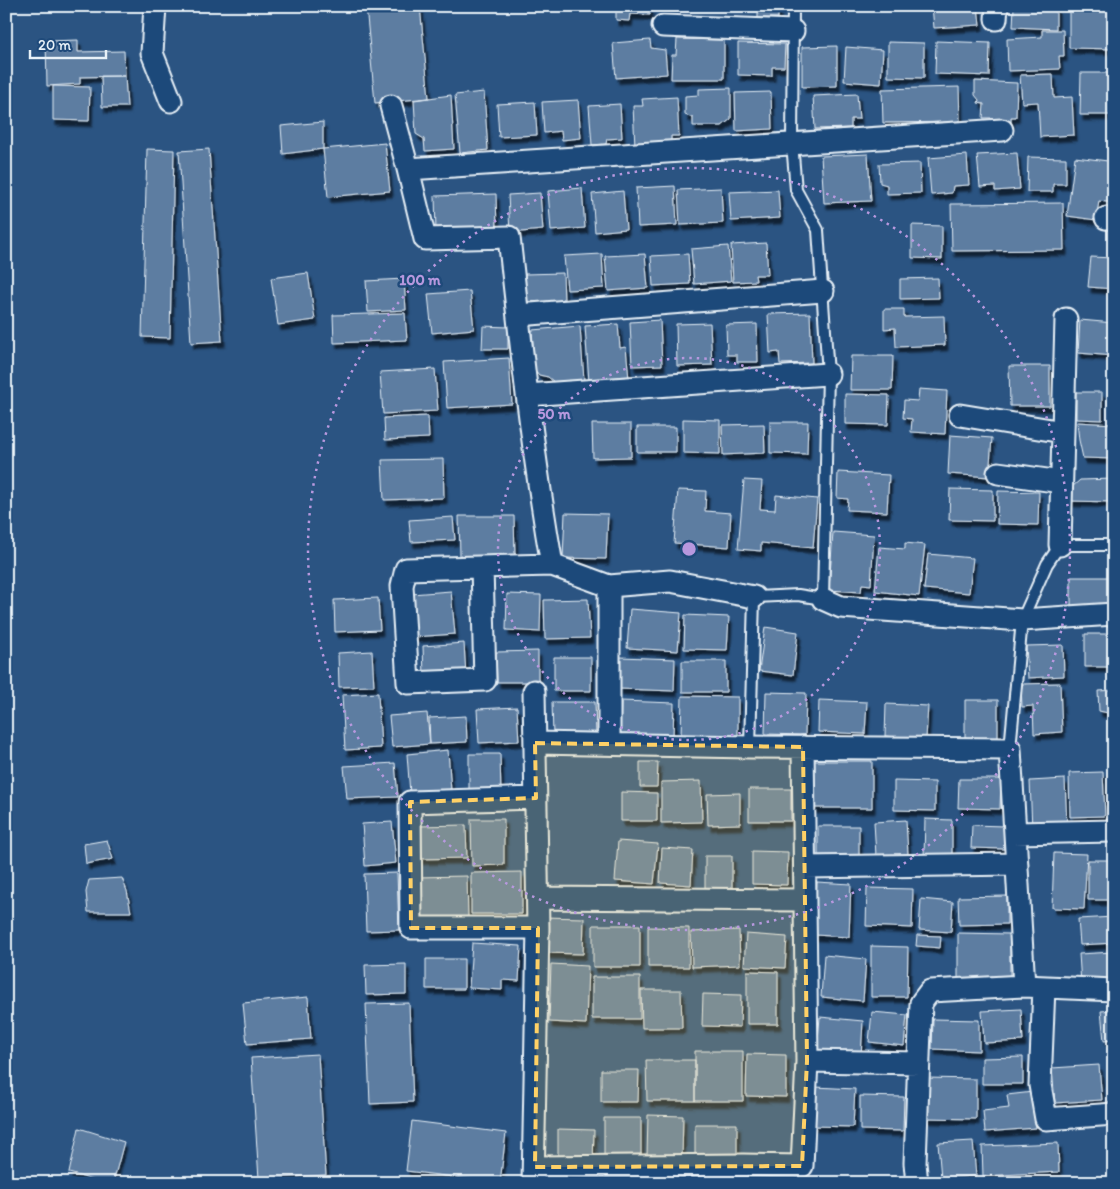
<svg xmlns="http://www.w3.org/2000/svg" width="1120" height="1189" font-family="Itim,sans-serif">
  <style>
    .building { fill: #5d7da1; stroke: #e8f1f8; filter: url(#shadow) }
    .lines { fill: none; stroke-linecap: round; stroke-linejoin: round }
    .service-casing { stroke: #e8f1f8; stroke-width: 14 }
    .minor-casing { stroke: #e8f1f8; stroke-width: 25 }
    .service { stroke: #1f4a7a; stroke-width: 10 }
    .minor { stroke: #1f4a7a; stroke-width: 21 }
    .marked { fill: #ffd166; fill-opacity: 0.2; stroke: #ffd166; stroke-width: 4; stroke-dasharray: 10 6; stroke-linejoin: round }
    .ring { fill: none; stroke: #b798de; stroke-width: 2.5; stroke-dasharray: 2.5 5 }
    .centre { fill: #b798de; stroke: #1f4a7a; stroke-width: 2.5 }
    .ring-label { font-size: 15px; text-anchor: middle; font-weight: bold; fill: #b798de; stroke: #1f4a7a; stroke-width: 5; stroke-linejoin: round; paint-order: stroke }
  </style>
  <defs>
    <filter id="shadow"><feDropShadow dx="3" dy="5.5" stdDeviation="1" flood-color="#0009"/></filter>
  </defs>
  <rect width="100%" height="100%" fill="#2b5482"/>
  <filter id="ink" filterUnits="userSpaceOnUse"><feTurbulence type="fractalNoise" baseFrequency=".02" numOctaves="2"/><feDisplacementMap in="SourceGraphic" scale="10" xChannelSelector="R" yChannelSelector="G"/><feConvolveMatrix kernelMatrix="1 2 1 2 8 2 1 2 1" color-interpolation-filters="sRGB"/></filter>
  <g filter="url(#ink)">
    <!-- building -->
    <path class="building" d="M366,6H420L429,98L375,103Z
      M616,6H650V15L630,14L629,21L616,20Z
      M758,6H778V18H758Z
      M932,6H978L980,25L934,28Z
      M1014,6H1056V29L1013,27Z
      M1069,6H1114V49L1069,48Z
      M1042,30H1063L1064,56H1059L1060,69L1008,71L1007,39L1042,37Z
      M677,39L724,40V79H671L672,55H676Z
      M78,40V52L124,51L125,76L80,77V84L47,86L46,41Z
      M650,40L651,48L665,50L667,74L616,78L613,43Z
      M936,41L990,43L989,76L935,74Z
      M888,42L924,43V78L888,77Z
      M738,43L785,44L784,67H772V76L738,75Z
      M837,46V86L802,87V47Z
      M846,47L883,50L881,84L844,81Z
      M1081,73H1114V115H1080Z
      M1053,74L1054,98L1072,97L1074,135L1040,137L1038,102L1022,103L1020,75Z
      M101,76H125L127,107H102Z
      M975,81L1017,83L1016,117H1011V124L991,123V118H983L984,104L978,103L979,100L975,95Z
      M53,86L90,87L89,121L53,120Z
      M959,87L960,122L883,123L882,89Z
      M731,88V119L722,126H693V118L685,115V96L699,95V89Z
      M484,92L488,150L460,153L455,95Z
      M771,92L772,129L736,131L735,93Z
      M857,94L859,119H851V128L815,129L813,96Z
      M451,95L454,149L425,151L424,139L416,134L414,100Z
      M677,97L679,136H671V145L635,146L633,106H643L642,99Z
      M578,100L581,138L562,140L561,131L544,133L542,102Z
      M535,102L537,135L499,137L497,104Z
      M620,104L622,138L607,139L606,144L592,145L589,106Z
      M323,122V149L283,154L281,126Z
      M1111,130L1114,131V203L1099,201L1096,220L1067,216L1075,157L1108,161Z
      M385,143L390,191L328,197L323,149Z
      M147,149L174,150L170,338L142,337Z
      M209,149L222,341L191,343L179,151Z
      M1017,153L1020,189L995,191V186L980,187L977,155Z
      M868,154L871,201L824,203L821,156Z
      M967,155L969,185L953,186L952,193L931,195L928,158Z
      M1028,157L1066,158V184H1053V192H1027Z
      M920,163L921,193L887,194V185L880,183L879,164Z
      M675,186L677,225L638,227L636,188Z
      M582,188L585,228L551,231L548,191Z
      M721,188L723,223L680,225L678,190Z
      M778,190L780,218L731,221L729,192Z
      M623,191L626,229L595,232L592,194Z
      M540,193L543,230L510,233L508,195Z
      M496,194L497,230L436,232L435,196Z
      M1063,203L1064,250L952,251L951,204Z
      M912,225L942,226V259L912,258Z
      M766,243L768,275H755L756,281L733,282L731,245Z
      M728,246L731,281L694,284L691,249Z
      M602,254L604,288L567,290L564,256Z
      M645,254L648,288L608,291L605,256Z
      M688,254L690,284L653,286L651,256Z
      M1091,257L1114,258V289L1088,287Z
      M308,273L315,320L278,325L271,278Z
      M563,273L564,301L526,302L525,274Z
      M938,278L939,298L900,299V279Z
      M404,279L406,310L368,312L366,281Z
      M470,291L474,329L432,333L428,294Z
      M884,309H904V317L944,316L945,345L896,347L895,328L884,329Z
      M405,313L407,340L334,343L333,315Z
      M810,313L812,363L780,364L779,352L770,353L768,314Z
      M660,320L662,365L632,366L630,322Z
      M1080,320L1114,323V356L1078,353Z
      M710,323L712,365L677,366L676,324Z
      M618,324L620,348L626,347L629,379L589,382L585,326Z
      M757,324L758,362H737V355H727L726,325Z
      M483,326L508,327V349H482Z
      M580,326L584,380L554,382L548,377L539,375L535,370L532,330Z
      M851,356H893L892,390H850Z
      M509,358L512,404L447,408L444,362Z
      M1009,366H1050V406H1010Z
      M435,369L438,411L383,414L380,372Z
      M919,389L947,391L945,434L911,432L912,419L903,418L904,400L918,401Z
      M1076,392H1102V420L1076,419Z
      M845,394L889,395L888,425L845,424Z
      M428,416L429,438L385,440L384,418Z
      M683,419L720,420V454L683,453Z
      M770,422H808L807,454L770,453Z
      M1077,422L1114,424V459L1083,458L1079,440Z
      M592,424H631V457L593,458Z
      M764,424L765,453L723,455L722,425Z
      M637,427H676V452H637Z
      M950,435L992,438L989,477L948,474Z
      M443,459L444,498L384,500L382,460Z
      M838,472L889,475L887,512L847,510L848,499L837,498Z
      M1114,479V502L1068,501L1072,487L1080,480Z
      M744,480L762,481L760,509L775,510L776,495L817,499L813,548L761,543V551L738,549Z
      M950,489L993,490V521L949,520Z
      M678,490L706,491L705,511L731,513L729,547L674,543Z
      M998,491L1039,492L1038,525L997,524Z
      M1112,511H1114V531H1111Z
      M565,513L608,514L606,559L563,558Z
      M459,516H514L515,555L460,556Z
      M453,517L455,540L411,542L409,520Z
      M833,532L874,535L871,585L862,584L861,592L829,590Z
      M905,543L925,545L919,596L875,591L879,547L905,549Z
      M928,554L973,558L969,593L924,589Z
      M1071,577H1114V608H1071Z
      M451,591L455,634L414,637L411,594Z
      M507,594L541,595L540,632L506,630Z
      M378,598L380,630L335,632L334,600Z
      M588,599L590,638L545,639L544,600Z
      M630,609L681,613L678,651L627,648Z
      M685,615L729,617L727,650L684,649Z
      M765,627L798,632L793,675L759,671Z
      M1085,634H1114V667H1085Z
      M464,643L466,675L424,677L423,646Z
      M1063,645L1064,676L1028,678L1026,646Z
      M372,651L374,686L339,687L338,653Z
      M538,651V682H497L496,652Z
      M554,657H591V691H554Z
      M620,657L675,659L674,691L619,689Z
      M682,661H726V692H682Z
      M1060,683L1062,732L1034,734L1033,706L1022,707L1021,684Z
      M1114,690V728H1109L1108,713L1099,711L1098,691Z
      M766,692L806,693L805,735L765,734Z
      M378,693L381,748L345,750L342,695Z
      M682,696L738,697V736H681Z
      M819,700L867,702L865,734L818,732Z
      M965,700H998V740L965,741Z
      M621,701L674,703L673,737L620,736Z
      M552,702H595L596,735L553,736Z
      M886,704L928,706L926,739L885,736Z
      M517,707L519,741L479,743L477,709Z
      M427,713L430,744L392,747L389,716Z
      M466,716L467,742L430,744L429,718Z
      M448,750L451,791L410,794L407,754Z
      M469,754H500L501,794H469Z
      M813,761H872V808H813Z
      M640,762H658L657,787H640Z
      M395,763L398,797L347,799L344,766Z
      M1103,772L1105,816L1070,817L1069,773Z
      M959,779H1001L1000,809L958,808Z
      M1065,779L1067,827L1032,829L1030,781Z
      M701,781L702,822L661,823V782Z
      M894,781L935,782V811L894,810Z
      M749,789H791V821H749Z
      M621,792L657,793V821H621Z
      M740,793V824L708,825L707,794Z
      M471,819H504V865L472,866Z
      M925,819L952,820V857H924Z
      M906,820L908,854L876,856L874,822Z
      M392,822L396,863L365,866L362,824Z
      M466,825L467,858L419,859L418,826Z
      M972,825L1004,826V849L971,848Z
      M818,826H859V857L818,856Z
      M107,840L113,859L86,864L84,844Z
      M618,841L658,844L654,884L615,881Z
      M662,848L693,850L691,885L660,883Z
      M752,851L788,852L787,885L752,884Z
      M1054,853L1087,854L1084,909L1052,908Z
      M705,856H732V890L705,889Z
      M1088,860H1114V900H1088Z
      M522,872V914H471V873Z
      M397,873L399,930L366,931L364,874Z
      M467,876L468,918L417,920V877Z
      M122,878L127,891L131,912H88L86,892L89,880Z
      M817,882L851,884L849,937L814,935Z
      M867,888L913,889L912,928L866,926Z
      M1007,896V924L959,925L958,897Z
      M921,899L953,902L951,932L919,930Z
      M544,917L584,918L583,954L543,953Z
      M1114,917V943L1080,945L1078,919Z
      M593,925H640V967H593Z
      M648,927L689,928V967H648Z
      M739,930L740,965L692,967L691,932Z
      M958,933L1010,934V980L958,979Z
      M746,934L787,937L785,968L744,966Z
      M917,935L941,936L940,948L916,946Z
      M472,943L521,946L519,981L502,980V990L469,988Z
      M871,946L908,947L907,997H871Z
      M1114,952V982L1081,984L1079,954Z
      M824,955L866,959L863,1001L821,997Z
      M426,959H464V989H426Z
      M406,964V994L366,995L365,965Z
      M551,964L588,966L586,1024L549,1022Z
      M747,971L778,972V1024H747Z
      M592,977H640V1019H592Z
      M641,990H681L682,1028H642Z
      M703,994L741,995L740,1027L702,1026Z
      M308,997L311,1039L247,1044L243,1003Z
      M409,1003L413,1102L370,1104L366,1004Z
      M1021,1009L1023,1041L984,1043L982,1011Z
      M1114,1010V1040L1104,1041L1101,1011Z
      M872,1012L907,1015L904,1046L869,1042Z
      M820,1017L863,1021L861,1057L817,1053Z
      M933,1019L979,1020V1051L932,1049Z
      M695,1051H743V1101H695Z
      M318,1054L326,1175L259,1179L251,1058Z
      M747,1054L786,1055V1097L746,1096Z
      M1114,1054V1102H1111L1108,1055Z
      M1023,1057V1084H982V1058Z
      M646,1060H695V1101H647Z
      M1099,1065L1102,1100L1055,1103L1052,1068Z
      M601,1070H639L638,1102H601Z
      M926,1078L976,1079V1119L926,1118Z
      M815,1087L855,1089L853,1127L813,1126Z
      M1033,1092L1036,1128L985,1132L983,1111L1009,1108L1007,1095Z
      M860,1096L904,1097L903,1131L860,1130Z
      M648,1115L683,1116L682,1158L647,1157Z
      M604,1118H641V1159H604Z
      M412,1121L506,1133L500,1183L406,1171Z
      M695,1124H737V1154H695Z
      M79,1128L124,1142L113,1183H103L69,1173Z
      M558,1129L594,1130L593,1165L558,1164Z
      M973,1141L976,1176L941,1178L938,1143Z
      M1058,1143L1059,1172L983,1176L982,1146Z"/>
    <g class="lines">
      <!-- service casing -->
      <g class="service-casing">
        <path id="service" d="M750,747L754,597L798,595L823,599L828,374L818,230L796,190L792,143L793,6
          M1010,749L1022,620L1047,564L1060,545H1114"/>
      </g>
      <!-- minor casing -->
      <g class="minor-casing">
        <path id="minor" d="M155,6L152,53L171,101
          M996,19L997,6
          M663,26L793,31
          M391,106L408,169L425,239L509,237C521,347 533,456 552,565
          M408,169L1002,130
          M1106,218L1114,219
          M518,315L823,291
          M527,395L828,374
          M960,415L1063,432
          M998,473L1061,482
          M1060,545L1066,319
          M482,567L485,680L408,683L402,586L406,569L552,565L609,586L670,581L754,597
          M609,586V743
          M823,599L841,607L1022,620L1114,614
          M535,743L750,747L1010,749L1024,986L1114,990
          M536,798L410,802L411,928H538
          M1015,833L1113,831
          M805,867L1017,864
          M538,898L805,900
          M1044,987L1040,1085L1046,1119L1114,1114
          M807,1061L919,1063
          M535,1167L743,1165L802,1166L807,1061L803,747
          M533,1183L538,928L534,691
          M917,1183L915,1163L921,1003L930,991L1024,986"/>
      </g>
      <!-- service -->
      <use href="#service" class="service"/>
      <!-- minor -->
      <use href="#minor" class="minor"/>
    </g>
  </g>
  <!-- marked area -->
  <path class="marked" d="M535,743L803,747L807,1061L802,1166L535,1167L538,928H411L410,802L536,798Z"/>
  <!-- distance rings -->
  <g class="ring">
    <circle cx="689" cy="549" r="191"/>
    <circle cx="689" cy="549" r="381"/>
  </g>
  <circle cx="689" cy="549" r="8" class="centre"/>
  <g class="ring-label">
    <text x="420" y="285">100 m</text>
    <text x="554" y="419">50 m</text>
  </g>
  <!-- margin -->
  <rect width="1120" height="1189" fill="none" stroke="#1f4a7a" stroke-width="25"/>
  <rect x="12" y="12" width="1095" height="1164" fill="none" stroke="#e8f1f8" stroke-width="2" filter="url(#ink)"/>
  <!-- scale -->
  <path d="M30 50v8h76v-8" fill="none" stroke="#e8f1f8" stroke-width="2.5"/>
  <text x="38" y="50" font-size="15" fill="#e8f1f8" stroke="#1f4a7a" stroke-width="4" paint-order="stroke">20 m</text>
</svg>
